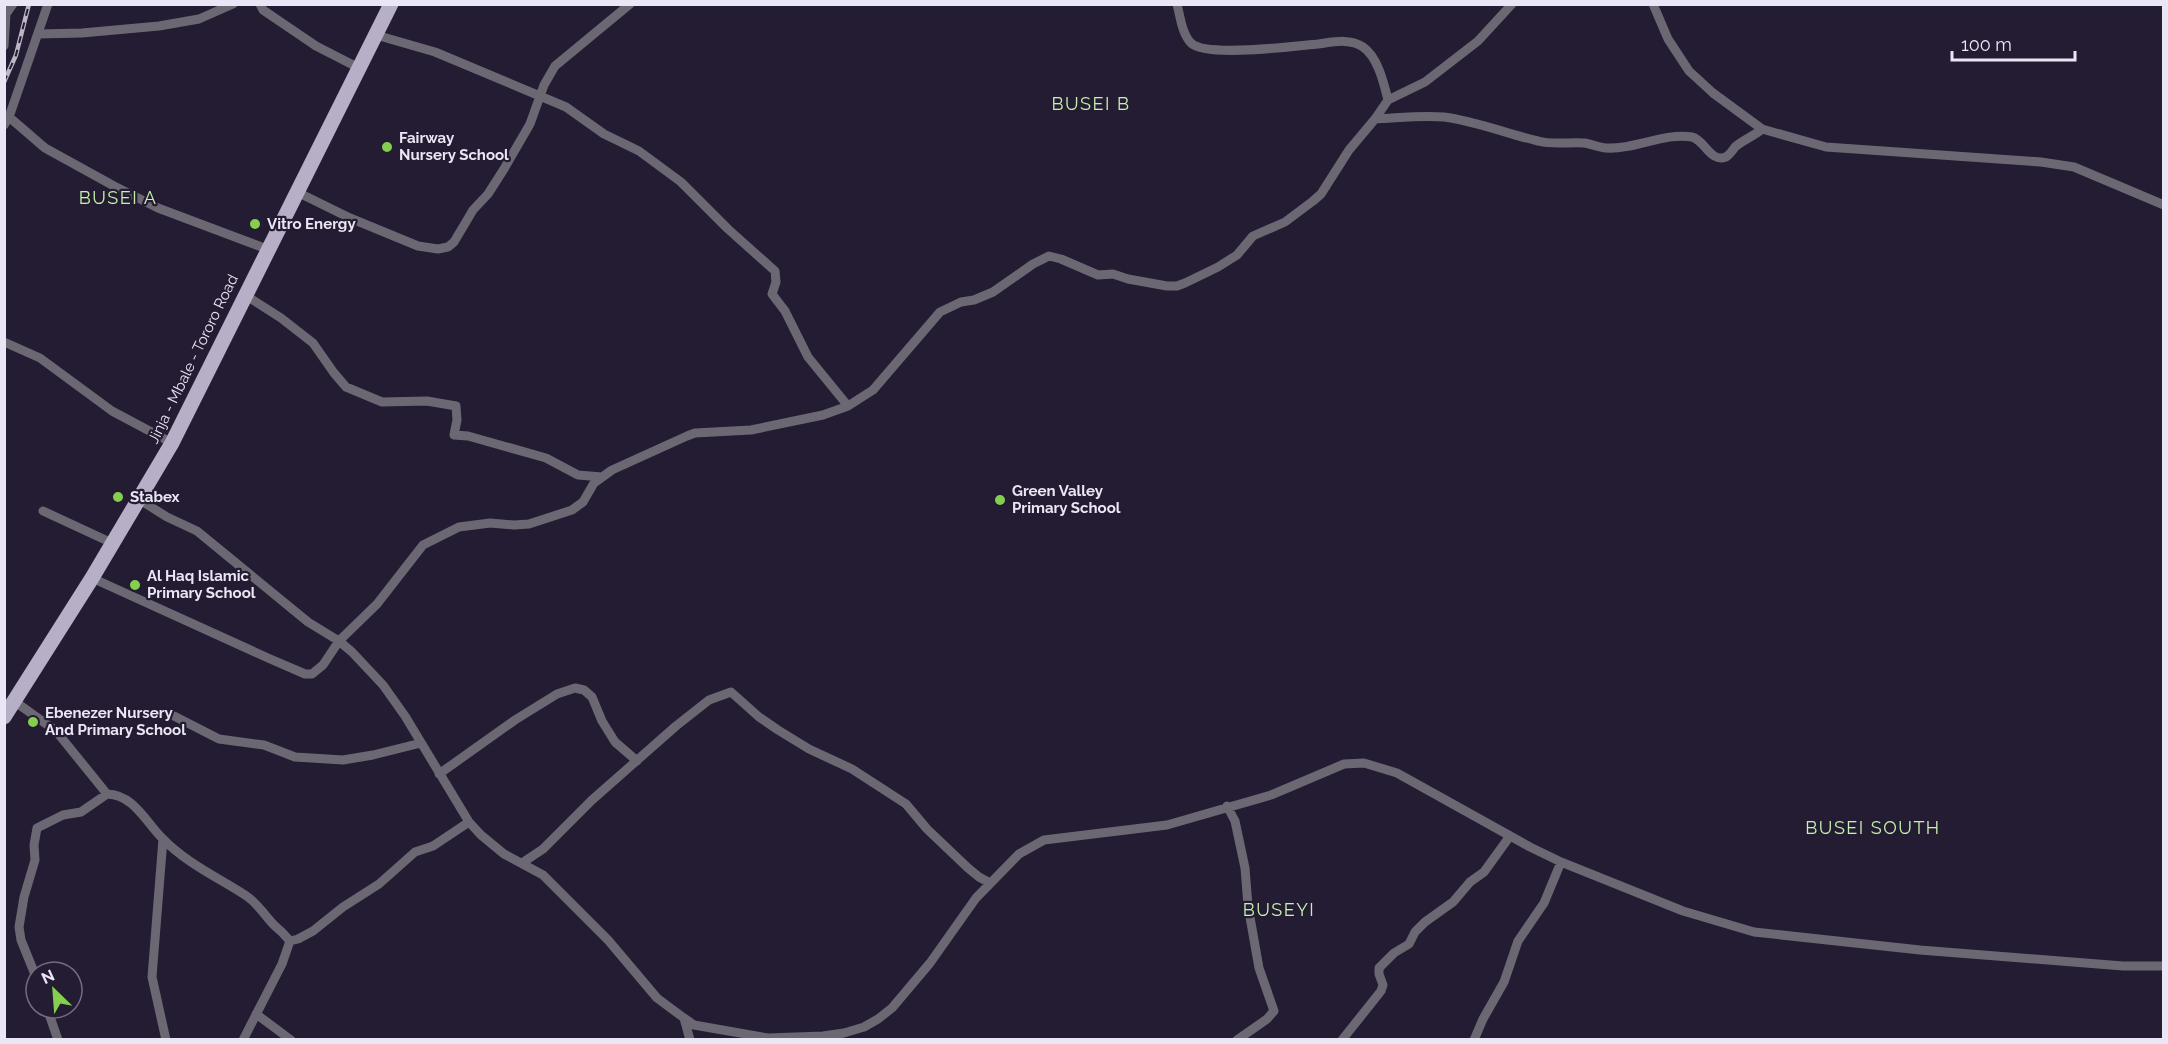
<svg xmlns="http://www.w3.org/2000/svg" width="2168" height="1044" font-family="Raleway,sans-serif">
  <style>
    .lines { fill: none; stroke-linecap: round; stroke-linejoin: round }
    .minor { stroke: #6b6873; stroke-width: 9 }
    .primary { stroke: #b7afc7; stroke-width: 15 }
    .rail-casing { stroke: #bbb6c6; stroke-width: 4.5 }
    .rail { stroke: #241c32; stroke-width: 2; stroke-dasharray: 7; stroke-linecap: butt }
    .poi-dot { fill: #84d04e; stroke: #241c32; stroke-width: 2 }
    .labels { text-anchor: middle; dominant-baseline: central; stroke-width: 4.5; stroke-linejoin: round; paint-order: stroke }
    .poi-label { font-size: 15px; font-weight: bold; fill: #ebe6f5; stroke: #241c32; text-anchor: start }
    .street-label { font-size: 15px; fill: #ebe6f5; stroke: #241c32 }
    .quarter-label { font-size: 18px; letter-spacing: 1.5px; fill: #c5f0ad; stroke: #241c32 }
  </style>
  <rect width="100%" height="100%" fill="#241c32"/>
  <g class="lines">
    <!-- minor -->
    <path class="minor" d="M260,4L263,10L316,46L359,68
      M1177,4C1180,16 1182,34 1191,43C1206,58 1295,46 1318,44C1333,42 1350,38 1363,47C1378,57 1384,84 1388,100
      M1653,4L1668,39L1689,71L1713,93L1762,129L1826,147L2041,162L2074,167L2164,205
      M38,34L82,33L159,26L199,19L233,4
      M376,35L435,52L566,107L604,134L639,151L681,182L728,229L775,271L776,282L772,294L785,311L808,357L848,406
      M4,46L6,14L13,4
      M9,117L45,148L114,186L158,208L267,249
      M1375,119C1398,118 1421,115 1444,117C1476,121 1507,134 1538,141C1552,145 1569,142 1584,143C1591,144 1598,147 1606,148C1634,150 1665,132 1692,137C1705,140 1710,163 1726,157C1729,155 1733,150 1735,147C1743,140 1754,136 1762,129
      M4,125L9,117L48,4
      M297,192L350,218L418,246L438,249L448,247L454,242L473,210L488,194L504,169L530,124L544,85L555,66L630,4
      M245,295L281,318L313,343L334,373L346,387L382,402L427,401L456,406L457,420L454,435L468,436L546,458L578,475L602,477
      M4,342L40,358L112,411L172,443
      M140,500L167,517L197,531L308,622L339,641L352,652L383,685L405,716L469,822L481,835L504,854L543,875L608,940L657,998L684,1018L694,1025L768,1038L823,1036L844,1033L864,1027L878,1019L892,1008L930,963L976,898L1019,854L1044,840L1167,825L1271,795L1344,764L1364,763L1397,773L1530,847L1561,862L1683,911L1754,932L1920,950L2123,966H2164
      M43,511L112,543
      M92,578L268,658L305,674H312L323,665L339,641L377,604L423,545L459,527L490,523L514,525L529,524L572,510L583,502L594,483L612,470L687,436L695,433L751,430L823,415L848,406L873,390L940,312L961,302L974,300L993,292L1033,264L1049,256L1061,259L1098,275L1113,274L1128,279L1167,286H1177L1185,283L1218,267L1237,255L1253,236L1285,222L1313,201L1321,194L1349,150L1375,119L1388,100L1425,82L1478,41L1512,4
      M14,701L56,731L107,794C134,795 145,821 162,838C186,863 217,877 245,895C258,903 264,915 274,925C280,930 285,935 290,941L298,939L313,931L343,907L379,884L415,852L433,846L469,822
      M174,716L219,739L264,745L295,757L343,760L373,755L421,743
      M439,774L515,720L557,694L575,688L584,690L592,697L602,721L615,742L637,761
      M1227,806L1235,821L1245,868L1248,906L1259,968L1274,1011L1267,1019L1237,1040
      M163,839L152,977L166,1040
      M522,863L543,849L592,800L676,726L709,700L731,692L759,717L778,730L809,749L852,769L906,804L927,829L968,868L979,877L990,883
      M36,977L21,940L19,927L24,897L35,860L34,845L37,828L63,815L81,812L107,794
      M47,1008L58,1040
      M256,1014L291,1040
      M684,1018L690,1040
      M243,1040L282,964L290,941
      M1342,1040L1381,991L1383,985L1379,974V968L1394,953L1409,944L1415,932L1425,922L1453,902L1470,882L1484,872L1510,836
      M1474,1040L1483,1019L1504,982L1518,941L1544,903L1561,862"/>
    <!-- primary -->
    <path class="primary" d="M4,717L92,578L172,443L391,4"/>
    <!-- rail casing -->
    <g class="rail-casing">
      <path id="rail" d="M4,82L16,55L29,4"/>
    </g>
    <!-- rail -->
    <use href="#rail" class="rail"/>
  </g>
  <!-- markers -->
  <g class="poi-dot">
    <circle cx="387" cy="147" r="6"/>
    <circle cx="255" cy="224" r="6"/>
    <circle cx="118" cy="497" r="6"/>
    <circle cx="1000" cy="500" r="6"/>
    <circle cx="135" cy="585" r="6"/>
    <circle cx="33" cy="722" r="6"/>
  </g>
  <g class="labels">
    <!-- poi labels -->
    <g class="poi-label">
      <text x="399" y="138">Fairway<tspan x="399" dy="17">Nursery School</tspan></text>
      <text x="267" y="224">Vitro Energy</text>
      <text x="1012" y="491">Green Valley<tspan x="1012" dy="17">Primary School</tspan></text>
      <text x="130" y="497">Stabex</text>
      <text x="147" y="576">Al Haq Islamic<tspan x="147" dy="17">Primary School</tspan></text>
      <text x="45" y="713">Ebenezer Nursery<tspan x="45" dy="17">And Primary School</tspan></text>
    </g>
    <!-- street labels -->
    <g class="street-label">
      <text transform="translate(193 359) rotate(-64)">Jinja - Mbale - Tororo Road</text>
    </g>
    <!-- quarter labels -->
    <g class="quarter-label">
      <text x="1091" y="103">BUSEI B</text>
      <text x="118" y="197">BUSEI A</text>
      <text x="1873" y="827">BUSEI SOUTH</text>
      <text x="1279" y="909">BUSEYI</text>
    </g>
  </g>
  <!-- border -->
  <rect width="2168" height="1044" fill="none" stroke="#ebe6f5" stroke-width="12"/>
  <!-- north arrow -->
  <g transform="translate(54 990) rotate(335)"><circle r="28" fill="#241c32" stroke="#746d80" stroke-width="1.5"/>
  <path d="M0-4.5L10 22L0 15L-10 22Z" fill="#84d04e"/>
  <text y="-9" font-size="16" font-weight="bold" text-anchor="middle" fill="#ebe6f5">N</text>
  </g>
  <!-- scale -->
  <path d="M1952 51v9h123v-9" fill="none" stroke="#ebe6f5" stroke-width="3"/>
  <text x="1961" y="51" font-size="18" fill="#ebe6f5" stroke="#241c32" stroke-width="4.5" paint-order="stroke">100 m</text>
</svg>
